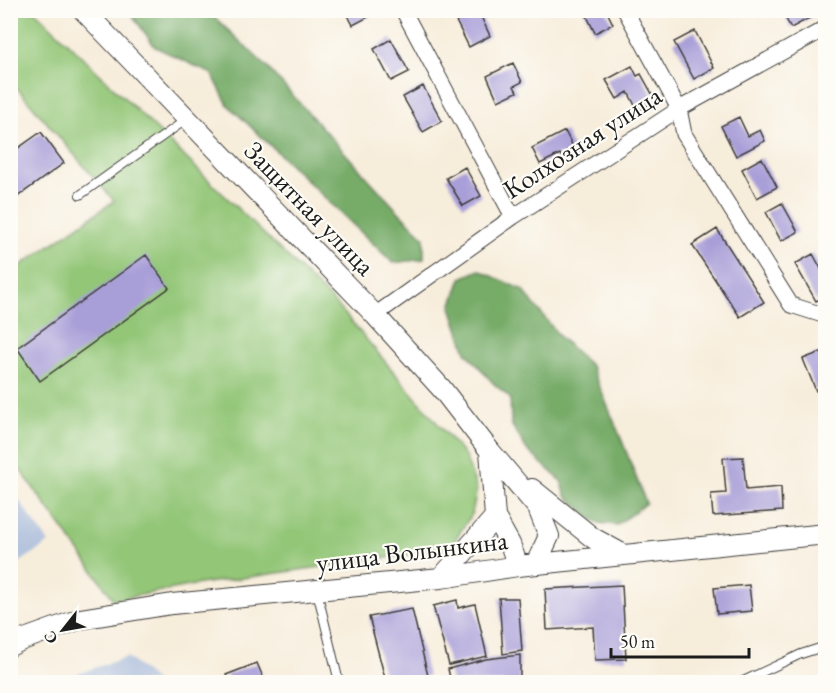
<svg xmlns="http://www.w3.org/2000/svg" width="836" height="693" font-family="'EB Garamond',serif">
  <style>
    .industrial { fill: #b6c5de }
    .green { fill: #93c677; stroke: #58714a; stroke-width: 1.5 }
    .forest { fill: #76ab68; stroke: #496442; stroke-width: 1.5 }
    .building { fill: #a99fd8 }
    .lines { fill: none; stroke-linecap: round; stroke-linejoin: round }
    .service-casing { stroke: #3d3b39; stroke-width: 10 }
    .minor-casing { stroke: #3d3b39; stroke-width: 17 }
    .tertiary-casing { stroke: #3d3b39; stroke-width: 22 }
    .service { stroke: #fff; stroke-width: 8 }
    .minor { stroke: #fff; stroke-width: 15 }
    .tertiary { stroke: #fff; stroke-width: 20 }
    .labels { text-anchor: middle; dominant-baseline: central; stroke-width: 4.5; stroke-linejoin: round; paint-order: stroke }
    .street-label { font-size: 27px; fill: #1c1c1c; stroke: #fdfcf7 }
  </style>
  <rect width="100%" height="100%" fill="#fdfcf7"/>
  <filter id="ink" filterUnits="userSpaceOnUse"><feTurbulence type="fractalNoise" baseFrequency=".0167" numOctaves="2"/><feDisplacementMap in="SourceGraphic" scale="12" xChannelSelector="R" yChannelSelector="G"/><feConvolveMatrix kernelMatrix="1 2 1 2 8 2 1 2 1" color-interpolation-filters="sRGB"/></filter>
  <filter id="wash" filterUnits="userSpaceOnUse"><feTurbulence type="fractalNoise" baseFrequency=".008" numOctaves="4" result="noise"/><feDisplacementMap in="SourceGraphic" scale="24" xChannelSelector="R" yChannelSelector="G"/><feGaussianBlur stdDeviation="1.35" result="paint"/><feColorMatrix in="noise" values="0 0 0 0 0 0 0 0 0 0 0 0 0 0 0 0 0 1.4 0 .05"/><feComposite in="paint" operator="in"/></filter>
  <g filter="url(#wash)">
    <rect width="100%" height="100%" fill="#f7eddb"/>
    <!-- industrial -->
    <path class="industrial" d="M10,488L49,543L11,568H10Z
      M127,657L157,682H53Z"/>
    <!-- green -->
    <path class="green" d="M11,11H35L339,307L465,456L477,489L472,514L449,549L200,584L114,600L11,457L10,273L114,201L11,81Z"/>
    <!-- forest -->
    <path class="forest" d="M129,11H208L265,65L397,210L424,237V259L393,263L228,105L212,74L155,47Z
      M479,270L523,290L560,337L591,366L623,443L646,503L617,525L597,523L566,496L561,481L527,450L511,424L510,398L493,383L466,352L451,307L461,278Z"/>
    <g id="blocks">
      <!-- building -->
      <path class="building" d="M345,10H375L376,13L353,25Z
        M457,10H478L490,36L469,47L452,13Z
        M584,10H606L613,24L595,33Z
        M781,10H815L817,14L791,28Z
        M695,31L714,68L694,79L674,42Z
        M391,39L409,72L391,81L374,49Z
        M513,63L522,82L514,86L517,92L498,101L487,76Z
        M632,66L637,76L641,74L656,101L638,111L628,92L617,99L606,80Z
        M423,86L442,121L423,132L403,97Z
        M739,117L748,136L760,130L765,141L736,156L721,126Z
        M565,131L578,157L565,164L560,154L540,164L532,148Z
        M41,132L64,163L10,202V154Z
        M762,158L777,187L757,198L742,169Z
        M465,167L481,196L463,206L446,178Z
        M782,203L798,232L781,241L766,212Z
        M717,229L764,302L740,317L692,245Z
        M813,254L826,278V296L816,301L795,264Z
        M146,255L169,288L40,381L17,348Z
        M826,350V396H825L822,388L816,391L803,359Z
        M743,457L746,490L781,487L782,511L713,516L711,494L726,493L723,458Z
        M622,585L626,659L595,660L593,627L547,630L545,589Z
        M749,585L752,611L717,614L714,588Z
        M499,598H518L522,651L503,654Z
        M457,600L458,608L475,604L487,656L449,665L433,606Z
        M412,609L428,676L397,682H386L369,617Z
        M520,655V682H451L448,669L486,659Z
        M257,663L265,682H229L226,675Z"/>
    </g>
  </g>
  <g filter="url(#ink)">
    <use href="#blocks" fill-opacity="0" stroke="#3d3b39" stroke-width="1.5"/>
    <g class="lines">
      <!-- service casing -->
      <g class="service-casing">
        <path id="service" d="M80,195L187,119
          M317,591L339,682
          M741,682L801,654L826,646"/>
      </g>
      <!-- minor casing -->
      <g class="minor-casing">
        <path id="minor" d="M403,10L513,217
          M625,10L679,109L684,134L791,305L826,316
          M375,315L513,217L679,109L826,28"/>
      </g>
      <!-- tertiary casing -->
      <g class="tertiary-casing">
        <path id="tertiary" d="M83,10L375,315L442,389L490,451L538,508L549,536L536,564
          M532,489L593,538L624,555
          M495,517L510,544L518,566
          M441,578L495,517L490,451
          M10,646L22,640L80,619L172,604L441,578L518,566L826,534"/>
      </g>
      <!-- service -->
      <use href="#service" class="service"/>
      <!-- minor -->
      <use href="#minor" class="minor"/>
      <!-- tertiary -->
      <use href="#tertiary" class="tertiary"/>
    </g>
  </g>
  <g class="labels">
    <!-- street labels -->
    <g class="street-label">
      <text transform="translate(582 142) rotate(-33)">Колхозная улица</text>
      <text transform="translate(310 208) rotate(46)">Защитная улица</text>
      <text transform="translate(412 551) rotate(-7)">улица Волынкина</text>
    </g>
  </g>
  <!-- margin -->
  <rect width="836" height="693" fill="none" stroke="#fdfcf7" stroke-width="36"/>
  <!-- north arrow -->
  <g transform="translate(63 630) rotate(239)" stroke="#fdfcf7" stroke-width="4.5" paint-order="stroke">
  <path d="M0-4.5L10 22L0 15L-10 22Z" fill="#1c1c1c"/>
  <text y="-9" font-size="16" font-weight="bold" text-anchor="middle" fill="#1c1c1c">С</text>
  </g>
  <!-- scale -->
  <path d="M611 648v9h138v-9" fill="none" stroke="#1c1c1c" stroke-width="3"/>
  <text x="620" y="648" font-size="18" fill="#1c1c1c" stroke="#fdfcf7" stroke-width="4.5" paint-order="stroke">50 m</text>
</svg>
